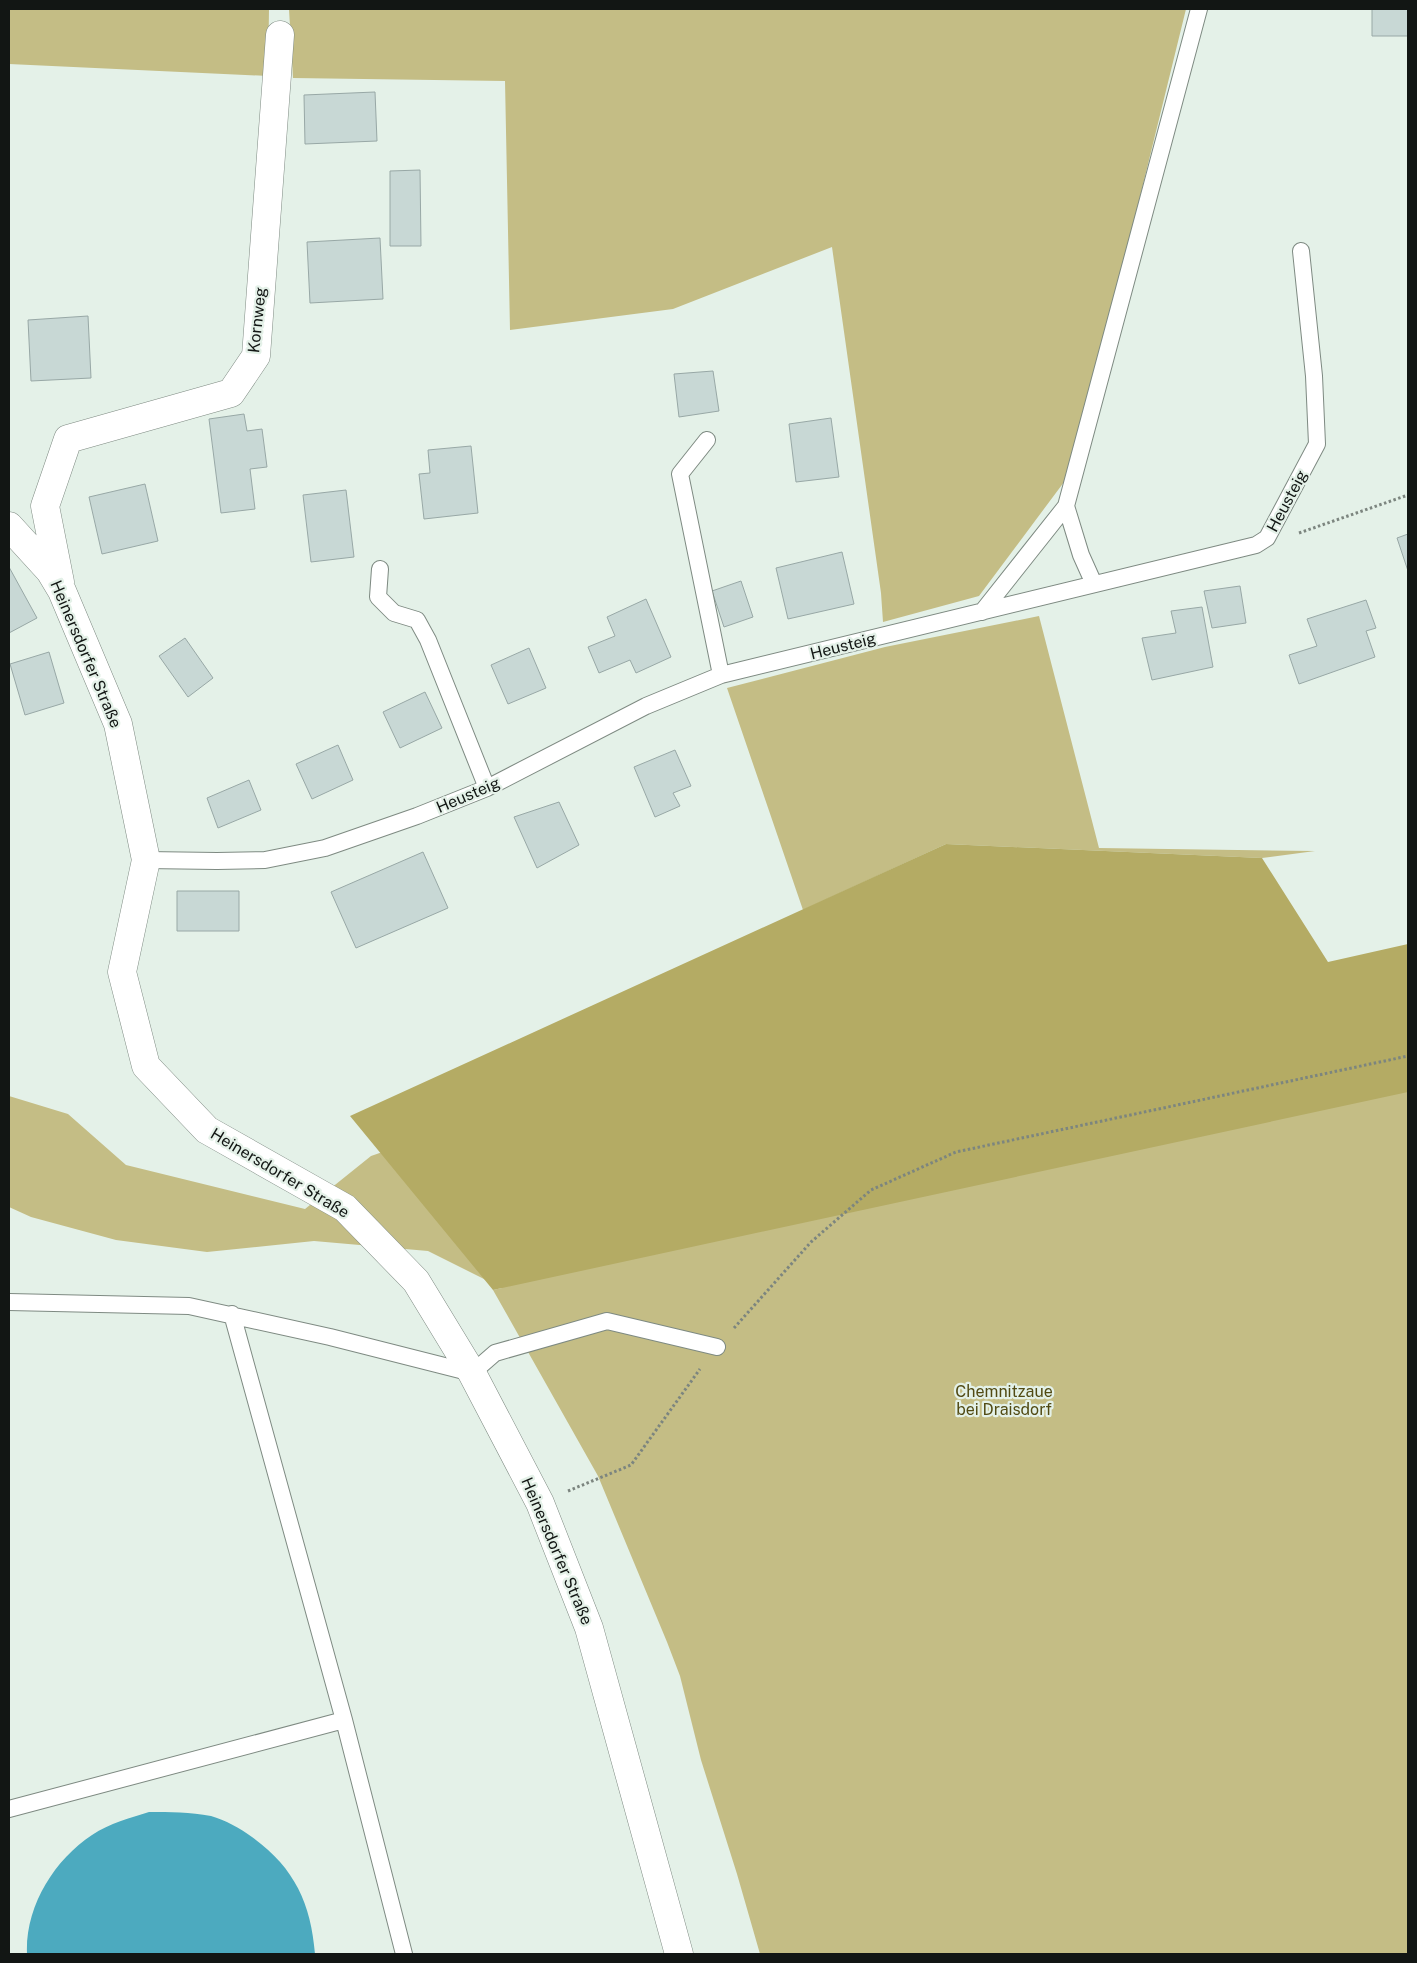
<svg xmlns="http://www.w3.org/2000/svg" width="1417" height="1963" font-family="'Public Sans',sans-serif">
  <style>
    .green { fill: #c4bd85 }
    .forest { fill: #b4ab64 }
    .water { fill: #4caabf }
    .building { fill: #c8d8d5; stroke: #98a8a6 }
    .lines { fill: none; stroke-linecap: round; stroke-linejoin: round }
    .service-casing { stroke: #7e8a82; stroke-width: 18 }
    .minor-casing { stroke: #7e8a82; stroke-width: 29 }
    .path { stroke: #7c857f; stroke-width: 3; stroke-dasharray: 2.5 2.5; stroke-linecap: butt }
    .service { stroke: #fff; stroke-width: 16 }
    .minor { stroke: #fff; stroke-width: 28 }
    .labels { text-anchor: middle; dominant-baseline: central; stroke-width: 4.5; stroke-linejoin: round; paint-order: stroke }
    .street-label { font-size: 16px; fill: #121614; stroke: #e4f1e8 }
    .park-label { font-size: 16px; fill: #514a13; stroke: #e4f1e8 }
  </style>
  <rect width="100%" height="100%" fill="#e4f1e8"/>
  <!-- green -->
  <path class="green" d="M9,9H269L268,76L9,64Z
    M289,9H1186L1073,470L979,596L883,622L881,593L832,247L673,309L510,330L505,81L293,78Z
    M1039,616L1099,848L1315,851L1262,858L946,844L803,910L727,688L885,647Z
    M1408,952V1954H760L737,1874L701,1760L680,1676L667,1642L598,1476L493,1290L502,1288L428,1251L314,1241L207,1252L116,1240L31,1217L9,1207V1096L68,1114L126,1165L305,1209L371,1156L446,1130L1327,971Z"/>
  <!-- forest -->
  <path class="forest" d="M946,844L1262,858L1328,962L1408,944V1092L493,1290L350,1116Z"/>
  <!-- water -->
  <path class="water" d="M149,1812C170,1812 190,1812 211,1816C225,1820 240,1828 252,1837C294,1867 311,1903 315,1954H27C25,1907 54,1860 92,1835C110,1823 130,1818 149,1812Z"/>
  <!-- building -->
  <path class="building" d="M1372,9H1408V36H1372Z
    M375,92L377,141L305,144L304,95Z
    M420,170L421,246H390V171Z
    M380,238L383,299L310,303L307,242Z
    M88,316L91,378L31,381L28,320Z
    M713,371L719,411L679,417L674,374Z
    M244,414L247,431L262,429L267,467L250,469L255,509L221,513L209,419Z
    M831,418L839,477L796,482L789,424Z
    M471,446L478,513L424,519L419,474L430,473L428,450Z
    M145,484L158,541L102,554L89,497Z
    M346,490L354,557L311,562L303,495Z
    M1408,534V571L1397,538Z
    M842,552L854,604L788,619L776,568Z
    M9,567L37,618L9,633Z
    M741,581L753,617L724,627L712,591Z
    M1240,586L1246,623L1212,628L1204,591Z
    M646,599L671,657L636,673L630,660L599,673L588,647L615,636L607,617Z
    M1366,600L1376,628L1366,631L1375,657L1299,684L1289,655L1317,646L1307,619Z
    M1202,607L1213,667L1152,680L1142,638L1176,633L1171,611Z
    M185,638L213,678L188,697L159,656Z
    M529,648L546,688L508,704L491,665Z
    M49,652L64,703L25,715L10,664Z
    M425,692L442,728L400,748L383,712Z
    M338,745L353,780L312,799L296,764Z
    M675,750L691,786L673,793L680,806L655,817L634,767Z
    M249,780L261,810L218,828L207,798Z
    M559,802L579,845L537,868L514,817Z
    M423,852L448,908L356,948L331,892Z
    M177,891H239V931H177Z"/>
  <g class="lines">
    <!-- service casing -->
    <g class="service-casing">
      <path id="service" d="M707,440L680,474L721,675
        M380,569L378,597L394,613L417,620L428,640L487,788
        M1094,584L1081,555L1066,506L1199,9
        M982,612L1066,506
        M146,860L217,861L265,860L325,848L417,816L487,788L646,706L721,675L1256,545L1267,538L1317,444L1314,376L1301,251
        M9,1302L189,1306L330,1337L472,1373L495,1353L607,1321L717,1347
        M232,1314L344,1720L404,1954
        M9,1809L344,1720"/>
    </g>
    <!-- minor casing -->
    <g class="minor-casing">
      <path id="minor" d="M9,526L50,571L62,591L118,724L146,860L122,972L146,1066L207,1130L345,1208L416,1281L472,1373L540,1503L589,1628L679,1954
        M60,582L45,506L68,439L231,393L256,356L280,35"/>
    </g>
    <!-- path -->
    <path class="path" d="M1299,533L1408,495
      M734,1328L811,1242L871,1190L956,1152L1408,1056
      M568,1491L631,1465L700,1369"/>
    <!-- service -->
    <use href="#service" class="service"/>
    <!-- minor -->
    <use href="#minor" class="minor"/>
  </g>
  <g class="labels">
    <!-- street labels -->
    <g class="street-label">
      <text transform="translate(257 320) rotate(-84)">Kornweg</text>
      <text transform="translate(1287 501) rotate(-62)">Heusteig</text>
      <text transform="translate(843 646) rotate(-14)">Heusteig</text>
      <text transform="translate(86 654) rotate(67)">Heinersdorfer Straße</text>
      <text transform="translate(468 795) rotate(-23)">Heusteig</text>
      <text transform="translate(280 1173) rotate(31)">Heinersdorfer Straße</text>
      <text transform="translate(557 1551) rotate(67)">Heinersdorfer Straße</text>
    </g>
    <!-- park labels -->
    <g class="park-label">
      <text x="1004" y="1391">Chemnitzaue<tspan x="1004" dy="18">bei Draisdorf</tspan></text>
    </g>
  </g>
  <!-- border -->
  <rect width="1417" height="1963" fill="none" stroke="#121614" stroke-width="20"/>
</svg>
